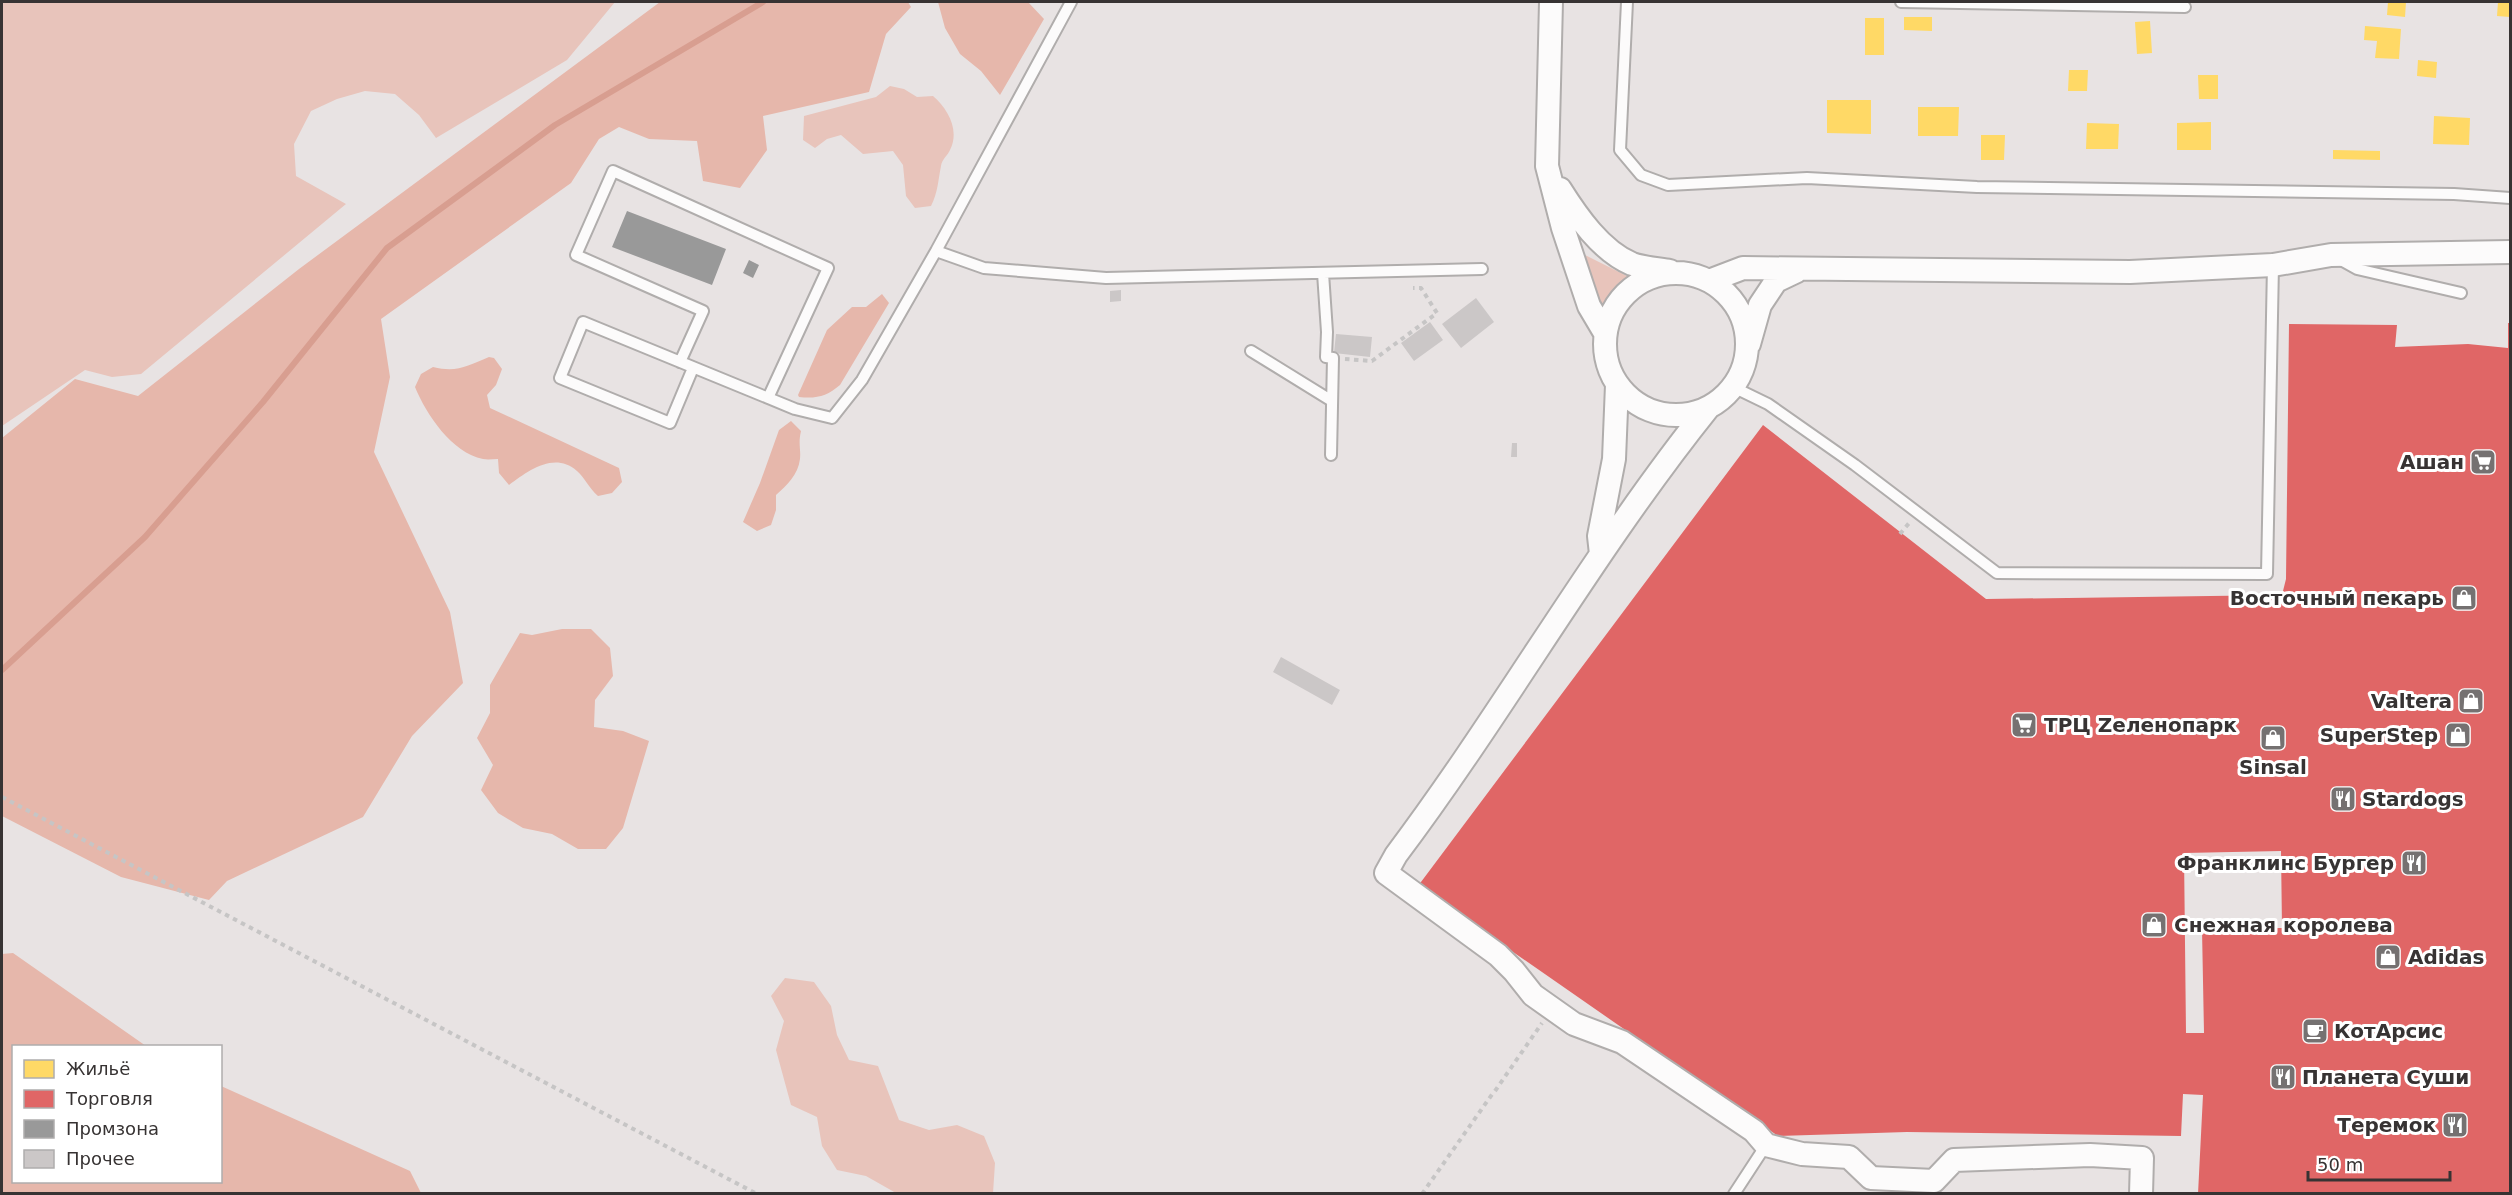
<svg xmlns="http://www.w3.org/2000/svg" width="2512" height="1195" font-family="'DejaVu Sans',sans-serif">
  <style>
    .green { fill: #e8c4bb }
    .forest { fill: #e6b7ab }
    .homes { fill: #ffd966 }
    .shops { fill: #e06666; fill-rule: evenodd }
    .industry { fill: #999 }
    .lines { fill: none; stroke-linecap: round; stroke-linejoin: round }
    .stream { stroke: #d89e90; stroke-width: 6 }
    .building { fill: #cbc7c7 }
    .lane-casing { stroke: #b0adac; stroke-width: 14 }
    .street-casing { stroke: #b0adac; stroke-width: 26 }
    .path { stroke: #c6c5c5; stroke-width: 4; stroke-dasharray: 4.5 4.5; stroke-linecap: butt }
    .lane { stroke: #fcfbfb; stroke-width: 10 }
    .street { stroke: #fcfbfb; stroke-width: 22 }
    .labels { text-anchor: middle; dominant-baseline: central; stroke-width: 6; stroke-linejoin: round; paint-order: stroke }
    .poi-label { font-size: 20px; font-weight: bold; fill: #373333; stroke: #fff; text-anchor: end }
  </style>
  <rect width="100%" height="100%" fill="#e8e3e3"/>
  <!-- green -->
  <path class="green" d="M2,2H615L567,60L436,138L419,115L395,94L365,91L337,99L311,111L294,144L296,176L346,204L141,374L112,377L85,370L2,426Z
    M890,86L904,89L917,97L933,96C948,109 960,130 950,150C948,155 942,159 941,166C938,181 938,192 931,206L915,208L906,196L903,165L893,151L863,154L841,135L827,139L815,148L803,140L804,116L876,97Z
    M1585,255L1631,278L1602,309Z
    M785,978L814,982L831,1006L837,1035L849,1060L878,1066L899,1120L929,1130L957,1125L984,1136L995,1163L993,1193H896L866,1176L837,1170L822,1146L817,1117L791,1105L776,1050L784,1021L771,996Z"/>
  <!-- forest -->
  <path class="forest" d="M660,2H908L911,7L886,34L869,92L763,116L767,150L740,188L703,181L697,141L649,139L619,127L599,139L571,183L381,319L390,377L374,452L450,612L463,683L412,736L363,817L227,881L209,900L121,877L2,816V438L75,379L138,396L299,269Z
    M938,2H1028L1044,19L1000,95L981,71L960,54L945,28Z
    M882,294L889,303L840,385C827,396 817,399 799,397L798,395L827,330L852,307H866Z
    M489,357L494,358L502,369L496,385L487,395L490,408L619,468L622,482L612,493L598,496C589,488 585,478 577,471C554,451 528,471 509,485L499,473L498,459C493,459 488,460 483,459C452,453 426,414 415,387L421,374L433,367C457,373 467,366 489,357Z
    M791,421L801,431C798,444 801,448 800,459C798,475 787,485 776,495V510L771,525L757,531L743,522L760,483L779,430Z
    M562,629H591L610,648L613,676L595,700L594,727L623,731L649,741L623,828L606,849H578L552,834L523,828L498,813L481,790L493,765L477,738L490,713V685L520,633L532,635Z
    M13,953L146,1046H14V1182H220L221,1086L410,1171L421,1193H2V954Z"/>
  <!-- homes -->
  <path class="homes" d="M2388,2H2406L2405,17L2387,15Z
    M2498,2H2510V17L2497,16Z
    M1904,17H1932V31L1904,30Z
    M1865,18H1884V55H1865Z
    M2150,21L2152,53L2137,54L2135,22Z
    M2365,26L2401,29L2399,59L2375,58L2377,41L2364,40Z
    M2418,60L2437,62L2436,78L2417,76Z
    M2069,70H2088L2087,91H2068Z
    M2198,75H2218V99H2199Z
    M1827,100H1871V134L1827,133Z
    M1918,107H1959L1958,136H1918Z
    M2434,116L2470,118L2469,145L2433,144Z
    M2211,122V150H2177V123Z
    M2087,123L2119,124L2118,149H2086Z
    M1981,135H2005L2004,160H1981Z
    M2333,150L2380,151V160L2333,159Z"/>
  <!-- shops -->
  <path class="shops" d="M2508,323H2510V1194H2198L2203,1095L2183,1094L2181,1136L1907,1132L1778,1136L1418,886L1763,425L1986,599L2282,595L2286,579L2289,324L2397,325L2395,347L2468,344L2508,348ZM2281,851L2282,928L2202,929L2204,1033H2186L2184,853Z"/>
  <!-- industry -->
  <path class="industry" d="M627,211L726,249L712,285L612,247Z
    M749,260L759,265L753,278L743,273Z"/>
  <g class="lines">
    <!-- stream -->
    <path class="stream" d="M2,670L145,537L263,402L387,248L555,125L763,2"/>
  </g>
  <!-- building -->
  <path class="building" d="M1121,290V301L1110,302V291Z
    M1476,298L1494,322L1461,348L1442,324Z
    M1430,322L1443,340L1414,361L1401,343Z
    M1336,334L1372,337L1370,357L1334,353Z
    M1512,443H1517V457H1511Z
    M1281,657L1340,690L1332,705L1273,672Z"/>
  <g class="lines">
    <!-- lane casing -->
    <g class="lane-casing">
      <path id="lane" d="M1627,2L1620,150L1641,175L1668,185L1807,178L1977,187L2454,194L2510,198
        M1901,2L2185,7
        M936,251L984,268L1106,278L1482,269
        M2339,259L2357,269L2461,293
        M1323,273L1327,332L1326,357L1333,358L1331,455
        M1251,351L1332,401
        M680,362L703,311L576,255L613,171L828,268L768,398
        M693,368L670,423L560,378L583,322L795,409L832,418L862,380L936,251L1071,2
        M1733,387L1768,404L1855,465L1997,573L2267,574L2273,265
        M1734,1194L1766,1145"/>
    </g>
    <!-- street casing -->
    <g class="street-casing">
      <path id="street" d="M1551,2L1547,166L1563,228L1589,306L1605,333
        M1560,189C1577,216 1601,251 1632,264C1643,268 1658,269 1670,271
        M1605 344a71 71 0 1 1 142 0a71 71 0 1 1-142 0Z
        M1709,281L1743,268L2130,272L2273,265L2331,255L2510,252
        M1749,344L1760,305L1776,281L1797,271
        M1708,408C1594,550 1505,710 1396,855L1386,873L1498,955L1514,971L1533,995L1574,1024L1622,1042L1754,1131L1766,1145L1802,1154L1849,1157L1871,1178L1934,1181L1954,1160L2090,1155L2142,1158L2141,1194
        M1601,554L1599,536L1614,459L1617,385"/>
    </g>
    <!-- path -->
    <path class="path" d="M1345,359L1372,361L1437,313L1421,288H1413
      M1900,534L1910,522
      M2,797L757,1194
      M1495,1091L1542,1023
      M1422,1194L1493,1093"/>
    <!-- lane -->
    <use href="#lane" class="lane"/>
    <!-- street -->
    <use href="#street" class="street"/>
  </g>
  <!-- icons -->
  <defs>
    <g id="supermarket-square" transform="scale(1.35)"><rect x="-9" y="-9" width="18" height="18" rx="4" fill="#757171" stroke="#fff"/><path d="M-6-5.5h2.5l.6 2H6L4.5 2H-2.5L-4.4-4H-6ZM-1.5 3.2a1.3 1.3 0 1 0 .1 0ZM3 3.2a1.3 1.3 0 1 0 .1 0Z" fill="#fff"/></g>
    <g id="shop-square" transform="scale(1.35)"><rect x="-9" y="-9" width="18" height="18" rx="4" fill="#757171" stroke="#fff"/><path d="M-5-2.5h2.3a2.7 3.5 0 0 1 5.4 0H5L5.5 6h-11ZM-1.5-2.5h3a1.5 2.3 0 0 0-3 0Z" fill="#fff"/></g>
    <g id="restaurant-square" transform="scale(1.35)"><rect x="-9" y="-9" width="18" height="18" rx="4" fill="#757171" stroke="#fff"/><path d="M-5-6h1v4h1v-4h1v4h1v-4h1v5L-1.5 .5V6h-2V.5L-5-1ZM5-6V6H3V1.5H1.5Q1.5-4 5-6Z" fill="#fff"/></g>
    <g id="cafe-square" transform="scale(1.35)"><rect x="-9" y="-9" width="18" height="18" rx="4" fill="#757171" stroke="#fff"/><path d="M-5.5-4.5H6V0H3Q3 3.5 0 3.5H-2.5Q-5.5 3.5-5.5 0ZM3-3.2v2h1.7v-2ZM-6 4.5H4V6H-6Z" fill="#fff"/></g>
  </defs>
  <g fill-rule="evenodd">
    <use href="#supermarket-square" x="2483" y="462"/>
    <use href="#shop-square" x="2464" y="598"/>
    <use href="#shop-square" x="2471" y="701"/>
    <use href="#supermarket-square" x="2024" y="725"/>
    <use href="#shop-square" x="2458" y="735"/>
    <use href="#shop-square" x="2273" y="738"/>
    <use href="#restaurant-square" x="2343" y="799"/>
    <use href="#restaurant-square" x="2414" y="863"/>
    <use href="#shop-square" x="2154" y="925"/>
    <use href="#shop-square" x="2388" y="957"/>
    <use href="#cafe-square" x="2315" y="1031"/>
    <use href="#restaurant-square" x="2283" y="1077"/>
    <use href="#restaurant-square" x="2455" y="1125"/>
  </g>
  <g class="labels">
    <!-- poi labels -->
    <g class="poi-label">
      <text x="2464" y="462">Ашан</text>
      <text x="2444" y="598">Восточный пекарь</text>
      <text x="2452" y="701">Valtera</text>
      <text x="2044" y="725" text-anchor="start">ТРЦ Zеленопарк</text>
      <text x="2438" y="735">SuperStep</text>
      <text x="2273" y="767" text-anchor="middle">Sinsal</text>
      <text x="2362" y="799" text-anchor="start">Stardogs</text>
      <text x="2394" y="863">Франклинс Бургер</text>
      <text x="2174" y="925" text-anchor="start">Снежная королева</text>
      <text x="2408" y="957" text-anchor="start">Adidas</text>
      <text x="2334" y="1031" text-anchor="start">КотАрсис</text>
      <text x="2302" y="1077" text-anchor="start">Планета Суши</text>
      <text x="2436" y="1125">Теремок</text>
    </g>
  </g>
  <!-- border -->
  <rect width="2512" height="1195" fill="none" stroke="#373333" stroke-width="6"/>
  <!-- legend -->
  <rect x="12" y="1045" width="210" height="138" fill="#ffffff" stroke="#afadad" stroke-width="1.5"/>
  <rect x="24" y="1060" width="30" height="18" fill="#ffd966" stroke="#afadad" stroke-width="1.5"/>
  <text x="66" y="1075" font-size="18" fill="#373333">Жильё</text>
  <rect x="24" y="1090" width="30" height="18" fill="#e06666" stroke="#afadad" stroke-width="1.5"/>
  <text x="66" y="1105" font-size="18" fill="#373333">Торговля</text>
  <rect x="24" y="1120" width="30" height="18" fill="#999999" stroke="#afadad" stroke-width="1.5"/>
  <text x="66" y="1135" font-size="18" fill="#373333">Промзона</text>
  <rect x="24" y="1150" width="30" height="18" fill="#cbc7c7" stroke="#afadad" stroke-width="1.5"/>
  <text x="66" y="1165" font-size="18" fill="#373333">Прочее</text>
  <!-- scale -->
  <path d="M2308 1171v9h142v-9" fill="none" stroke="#373333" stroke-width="3"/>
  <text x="2317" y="1171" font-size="18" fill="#373333" stroke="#ffffff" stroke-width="4.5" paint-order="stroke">50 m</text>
</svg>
